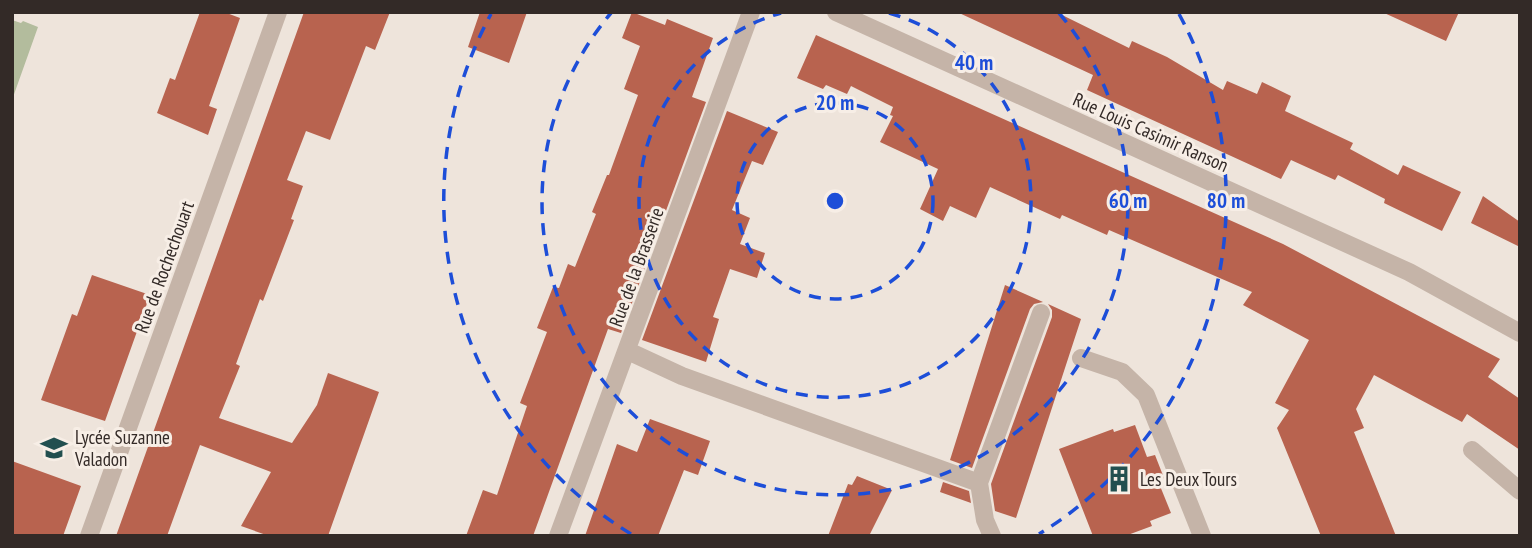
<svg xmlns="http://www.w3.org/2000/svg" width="1532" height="548" font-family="'PT Sans Narrow',sans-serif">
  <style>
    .green { fill: #b3bc9d }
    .building { fill: #b8634f }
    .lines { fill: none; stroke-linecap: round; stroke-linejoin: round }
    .minor { stroke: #c5b4a8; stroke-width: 18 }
    .ring { fill: none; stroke: #1d4ed8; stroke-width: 3.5; stroke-dasharray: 12 9 }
    .labels { text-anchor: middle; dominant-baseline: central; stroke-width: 6; stroke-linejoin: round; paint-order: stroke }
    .street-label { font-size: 19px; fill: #332a27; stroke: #f7eee6 }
    .poi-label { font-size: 19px; fill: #332a27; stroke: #f7eee6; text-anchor: start }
    .centre { fill: #1d4ed8; stroke: #f7eee6; stroke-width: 3.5 }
    .ring-label { font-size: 21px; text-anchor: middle; font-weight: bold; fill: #1d4ed8; stroke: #f7eee6; stroke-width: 6; stroke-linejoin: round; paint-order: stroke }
  </style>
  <rect width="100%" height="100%" fill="#eee4db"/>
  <!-- green -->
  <path class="green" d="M12,20L21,23L23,21L38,27L12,100Z"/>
  <!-- building -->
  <path class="building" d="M200,12H224L240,18L209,106L217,109L208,135L157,113L170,78L175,80Z
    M304,12H390L375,50L366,46L330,140L306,131L287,180L303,186L291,219L294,220L263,301L260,299L236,364L240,366L219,418L292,443L317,405L328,373L379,392L328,536H269L241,526L271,472L200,445L167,536H116Z
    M480,12H527L509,63L468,47Z
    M632,12L665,25L667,19L713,38L692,97L706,102L621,333L608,329L533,536H466L483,490L497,495L527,406L520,403L547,332L537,328L553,287L559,288L568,264L575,267L596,214L592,212L607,175H609L638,95L624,89L640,46L622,38Z
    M957,12H1056L1129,48L1132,41L1167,57L1223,90L1227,81L1257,94L1262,82L1291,96L1285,111L1353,143L1350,149L1398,175L1403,165L1461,192L1442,231L1384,203L1385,199L1338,175L1335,180L1291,160L1281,179L1087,90L1093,75Z
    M1382,12H1459L1446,41Z
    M816,35L1283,244L1500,359L1488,377L1520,399V450L1467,414L1462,422L1374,375L1356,409L1364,428L1354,432L1396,536H1321L1277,428L1289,410L1275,403L1309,340L1243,305L1252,292L1109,230L1107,235L1062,215L1060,219L990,187L976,218L950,206L943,221L920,209L938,169L880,142L893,116L890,115L893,107L851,86L847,94L826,85L823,89L797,78Z
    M727,111L778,132L763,165L752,161L732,210L750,218L740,244L765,253L757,278L730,269L713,317L719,319L706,362L642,340Z
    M1483,196L1520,222V247L1471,223Z
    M92,275L150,295L105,421L41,400L72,314L77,316Z
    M1005,285L1043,302L1034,304L1030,309L972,468L950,460Z
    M1048,304L1081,319L1016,518L995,511L991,484L1052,317V310Z
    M650,419L710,441L698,475L684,470L658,536H585L617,444L637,452Z
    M1135,425L1147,457L1155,455L1164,478L1158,481L1171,513L1150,521L1152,526L1125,536H1093L1059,449L1113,429L1114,432Z
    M12,461L81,486L63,536H12Z
    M857,476L892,490L869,536H828L848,484L852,485Z
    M943,482L969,491L971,503L940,492Z"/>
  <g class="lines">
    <!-- minor -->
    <path class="minor" d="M836,12L1409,272L1520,333
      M628,351L682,376L979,483
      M1081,358L1122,372L1146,395L1202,536
      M1472,450L1520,491
      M89,536L278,12
      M558,536L751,12
      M992,536L985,520L979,483L1041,313"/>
  </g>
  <!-- distance rings -->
  <g class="ring">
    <circle cx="835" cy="201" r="98"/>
    <path d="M889 13A196 196 0 1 1 781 13"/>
    <path d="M1059 13A293 293 0 1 1 611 13"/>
    <path d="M631 534A391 391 0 0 1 491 14M1179 14A391 391 0 0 1 1039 534"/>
  </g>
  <!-- icons -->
  <defs>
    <g id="school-bare" transform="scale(2.1)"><path d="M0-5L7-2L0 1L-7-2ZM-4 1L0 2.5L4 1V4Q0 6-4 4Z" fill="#224f4f" stroke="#f7eee6" stroke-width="2.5" paint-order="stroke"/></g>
    <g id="building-bare" transform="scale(2.1)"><path d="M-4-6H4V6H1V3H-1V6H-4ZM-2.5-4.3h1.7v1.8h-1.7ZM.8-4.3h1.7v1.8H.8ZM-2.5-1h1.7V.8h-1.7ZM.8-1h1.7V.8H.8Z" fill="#224f4f" stroke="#f7eee6" stroke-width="2.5" paint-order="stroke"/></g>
  </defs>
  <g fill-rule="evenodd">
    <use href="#school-bare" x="54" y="448"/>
    <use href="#building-bare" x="1119" y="479"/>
  </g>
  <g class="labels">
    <!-- street labels -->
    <g class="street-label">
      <text transform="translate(1151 132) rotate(24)">Rue Louis Casimir Ranson</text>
      <text transform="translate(164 267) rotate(-70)">Rue de Rochechouart</text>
      <text transform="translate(636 267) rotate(-70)">Rue de la Brasserie</text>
    </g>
    <!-- poi labels -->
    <g class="poi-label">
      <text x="75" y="437">Lycée Suzanne<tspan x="75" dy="22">Valadon</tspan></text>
      <text x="1140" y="479">Les Deux Tours</text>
    </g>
  </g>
  <circle cx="835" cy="201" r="10" class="centre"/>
  <g class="ring-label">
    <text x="974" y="70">40 m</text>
    <text x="835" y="110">20 m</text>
    <text x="1128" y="208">60 m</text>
    <text x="1226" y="208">80 m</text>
  </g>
  <!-- border -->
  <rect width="1532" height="548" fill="none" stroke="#332a27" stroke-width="28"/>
</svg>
